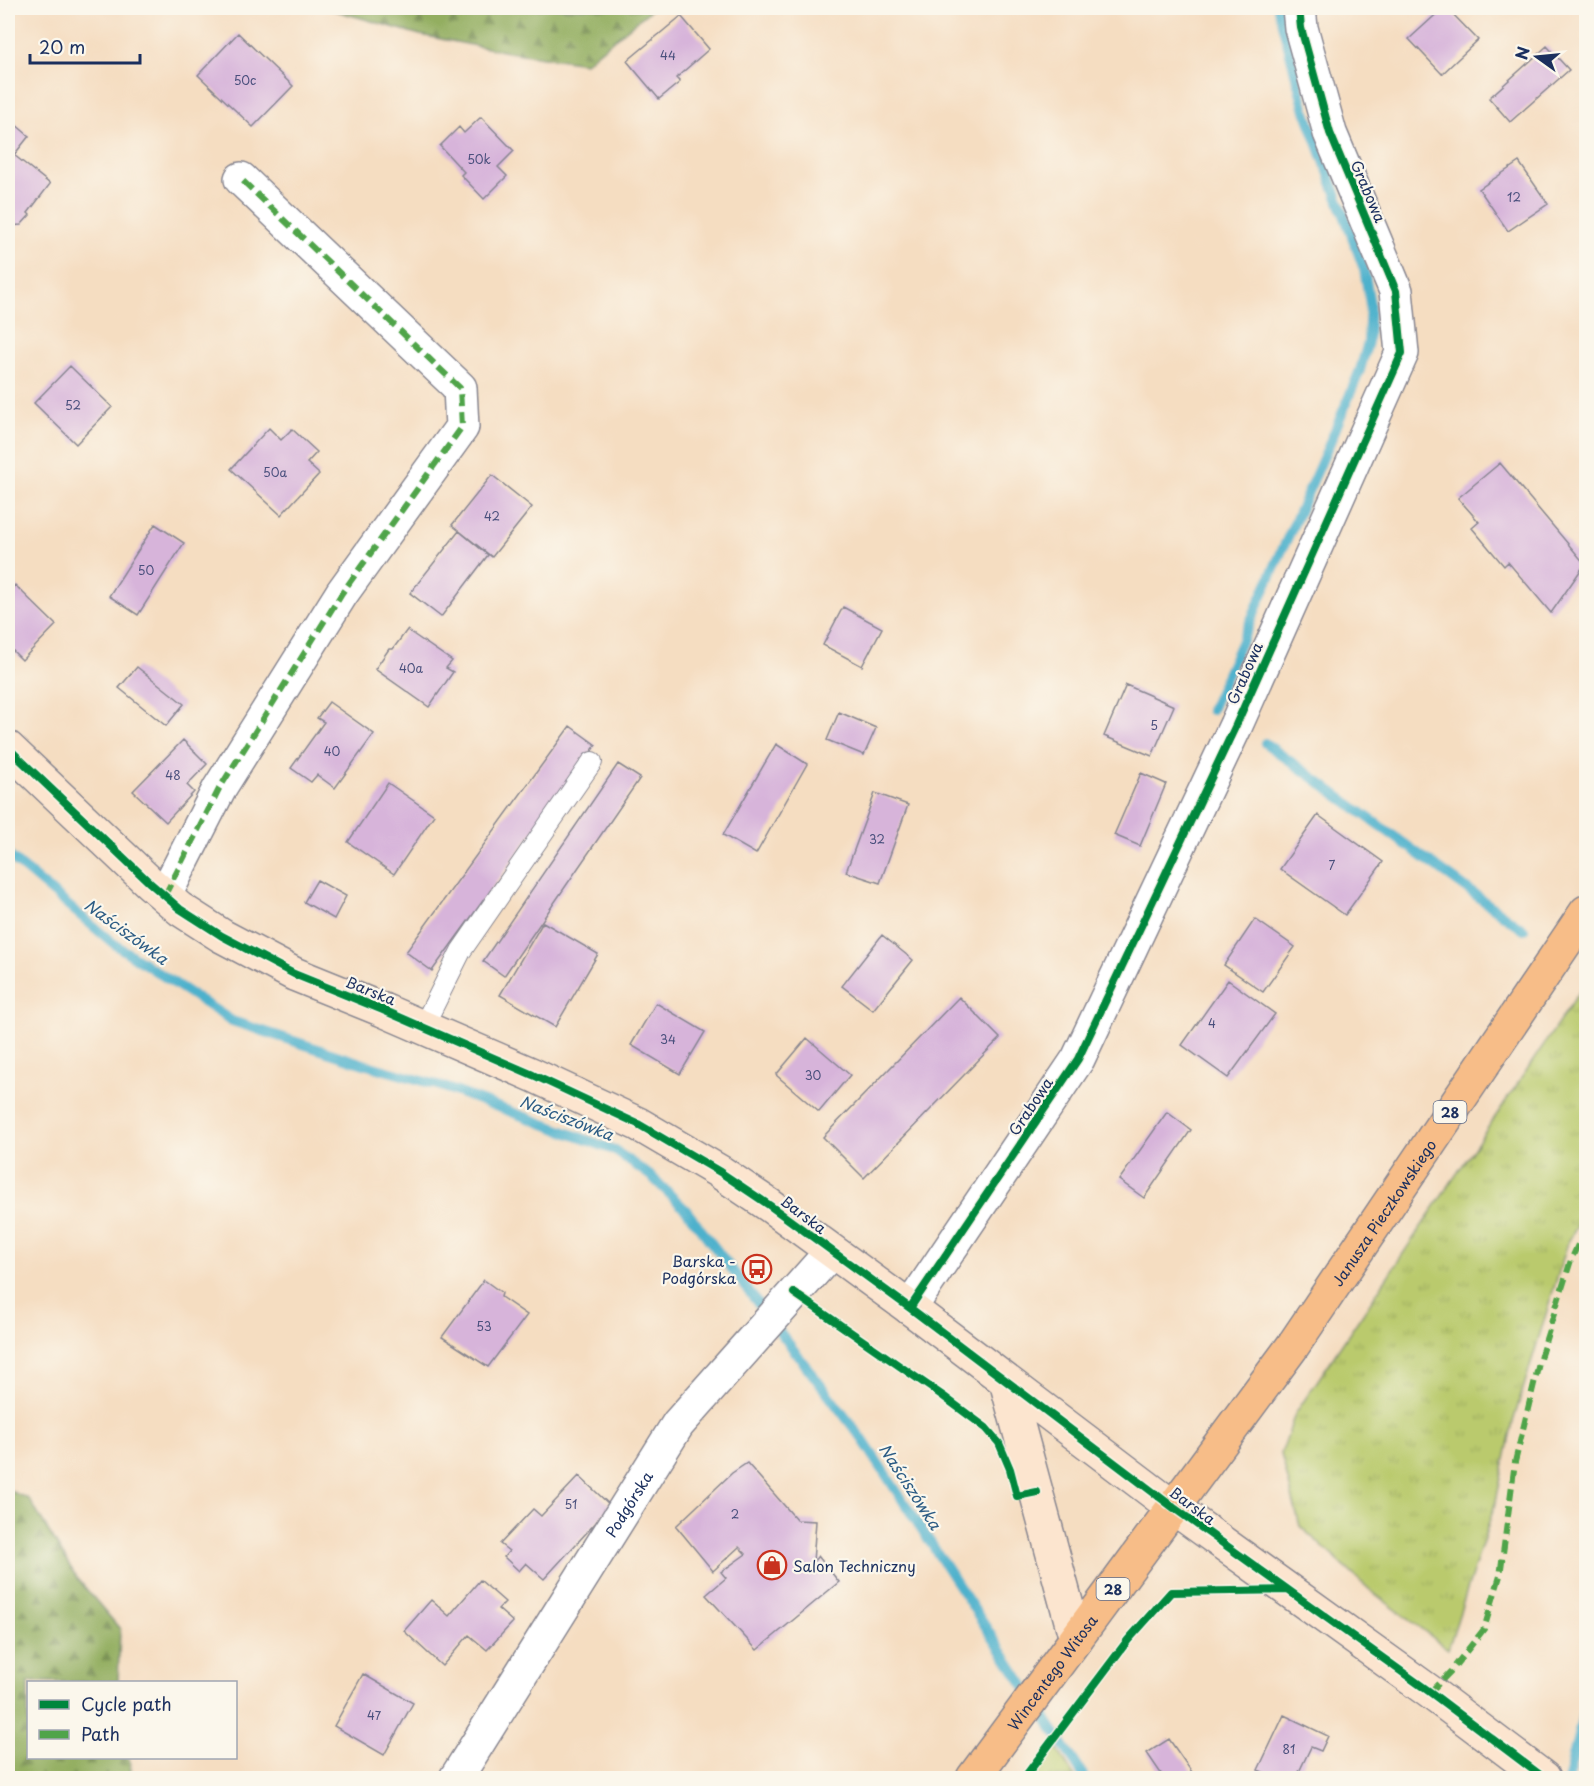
<svg xmlns="http://www.w3.org/2000/svg" width="1594" height="1786" font-family="'Playpen Sans',sans-serif">
  <style>
    .grass { fill: url(#grass-tufts); stroke: #6a7c66; stroke-width: 1.5 }
    .forest { fill: url(#forest-firs); stroke: #576e5f; stroke-width: 1.5 }
    .lines { fill: none; stroke-linecap: round; stroke-linejoin: round }
    .stream { stroke: #4db1cc; stroke-width: 10 }
    .building { fill: #d7b4da }
    .lane-casing { stroke: #888690; stroke-width: 22 }
    .street-casing { stroke: #888690; stroke-width: 36 }
    .secondary-casing { stroke: #888690; stroke-width: 36 }
    .primary-casing { stroke: #888690; stroke-width: 36 }
    .lane { stroke: #fff; stroke-width: 20 }
    .street { stroke: #fff; stroke-width: 33 }
    .secondary { stroke: #fce5cf; stroke-width: 33 }
    .primary { stroke: #f7bd88; stroke-width: 33 }
    .quiet { stroke: #4fa44a; stroke-width: 6; stroke-dasharray: 12 6; stroke-linecap: butt }
    .cycleway-casing { stroke: #fbf7ec; stroke-width: 11 }
    .cycleway { stroke: #00873e; stroke-width: 8 }
    .labels { text-anchor: middle; dominant-baseline: central; stroke-width: 4.5; stroke-linejoin: round; paint-order: stroke }
    .number-label { font-size: 12px; fill: #4a507d }
    .shield { fill: #fbf7ec; stroke: #5e6b89; stroke-width: 1.5 }
    .shield-label { font-size: 14px; font-weight: bold; fill: #1b2f5e }
    .street-label { font-size: 15px; fill: #1b2f5e; stroke: #fbf7ec }
    .poi-label { font-size: 15px; fill: #1b2f5e; stroke: #fbf7ec; text-anchor: end }
    .water-label { font-size: 16px; font-style: italic; fill: #2c5c84; stroke: #fbf7ec }
  </style>
  <defs>
    <pattern id="grass-tufts" width="24" height="20" patternUnits="userSpaceOnUse" patternTransform="scale(1.5)"><rect width="24" height="20" fill="#baca6d"/><path d="M3 7l-1-3M5 7V3M7 7l1-3M15 17l-1-3M17 17v-4M19 17l1-3" fill="none" stroke="#9fae61"/></pattern>
    <pattern id="forest-firs" width="22" height="20" patternUnits="userSpaceOnUse" patternTransform="scale(1.5)"><rect width="22" height="20" fill="#93ae60"/><path d="M5 1l3.5 6h-7zM16 11l3.5 6h-7z" fill="#778e52"/></pattern>
  </defs>
  <rect width="100%" height="100%" fill="#fbf7ec"/>
  <filter id="ink" filterUnits="userSpaceOnUse"><feTurbulence type="fractalNoise" baseFrequency=".0167" numOctaves="2"/><feDisplacementMap in="SourceGraphic" scale="12" xChannelSelector="R" yChannelSelector="G"/><feConvolveMatrix kernelMatrix="1 2 1 2 8 2 1 2 1" color-interpolation-filters="sRGB"/></filter>
  <filter id="wash" filterUnits="userSpaceOnUse"><feTurbulence type="fractalNoise" baseFrequency=".008" numOctaves="4" result="noise"/><feDisplacementMap in="SourceGraphic" scale="24" xChannelSelector="R" yChannelSelector="G"/><feGaussianBlur stdDeviation="1.35" result="paint"/><feColorMatrix in="noise" values="0 0 0 0 0 0 0 0 0 0 0 0 0 0 0 0 0 1.4 0 .05"/><feComposite in="paint" operator="in"/></filter>
  <g filter="url(#wash)">
    <rect width="100%" height="100%" fill="#f5ddc1"/>
    <!-- grass -->
    <path class="grass" d="M1586,982V1211L1568,1242L1513,1422L1496,1501L1448,1649L1370,1590L1300,1526L1281,1454L1295,1414Z
      M1056,1747L1075,1778H1032L1034,1775Z"/>
    <!-- forest -->
    <path class="forest" d="M326,8H653L585,63L508,52L420,35Z
      M8,1490L29,1499L77,1578L120,1629L118,1682H28V1758H129L132,1778H8Z"/>
    <g class="lines">
      <!-- stream -->
      <path class="stream" d="M1211,710L1328,447L1360,370L1368,342L1370,304L1364,269L1304,107L1278,8
        M1265,743L1524,930
        M8,855L113,943L232,1021L367,1065L444,1087L614,1150L652,1177L686,1210L863,1440L1085,1778
        M1568,1778L1586,1703"/>
    </g>
    <g id="blocks">
      <!-- building -->
      <path class="building" d="M1443,8H1447L1478,40L1442,74L1409,39Z
        M681,16L709,49L676,78L680,82L659,99L627,61Z
        M238,33L293,86L253,127L198,75Z
        M1547,46L1569,70L1510,122L1489,98Z
        M481,117L514,151L498,167L507,176L484,199L461,175L464,172L440,146L459,127L464,133Z
        M8,118L29,136L14,155L50,184L28,213L30,215L21,225L8,226Z
        M1519,162L1548,204L1508,231L1479,189Z
        M70,366L112,407L76,444L34,403Z
        M269,428L281,440L292,429L317,452L307,463L319,474L281,515L231,469Z
        M1500,463L1585,564L1551,613L1508,562L1504,566L1472,528L1479,522L1458,498Z
        M492,475L532,507L492,557L452,525Z
        M155,524L184,543L138,615L109,596Z
        M459,531L488,555L441,617L410,593Z
        M15,585L56,625L22,660L8,646V593Z
        M843,607L882,628L862,666L823,645Z
        M407,630L452,661L446,668L453,672L429,707L375,669L389,649H393Z
        M137,667L184,704L166,726L119,688Z
        M1126,685L1174,706L1152,756L1104,736Z
        M329,702L374,734L335,788L317,775L311,782L291,768L324,722L317,718Z
        M839,712L876,728L864,755L827,740Z
        M570,726L596,745L432,971L406,952Z
        M183,740L207,764L187,785L194,792L166,822L133,791Z
        M776,744L807,764L756,854L723,835Z
        M618,764L640,778L504,976L483,961Z
        M1141,773L1166,784L1140,846L1114,835Z
        M388,783L434,815L394,874L348,842Z
        M875,793L908,805L880,883L846,872Z
        M1318,815L1383,862L1345,915L1280,869Z
        M317,880L346,896L334,919L304,902Z
        M1255,919L1295,947L1263,992L1224,965Z
        M543,922L598,954L555,1027L500,995Z
        M882,935L913,960L873,1010L842,986Z
        M1228,980L1275,1014L1228,1078L1182,1045Z
        M959,997L1000,1038L864,1178L823,1137Z
        M656,1003L705,1032L680,1074L631,1045Z
        M807,1038L850,1075L819,1112L776,1075Z
        M1167,1112L1191,1130L1144,1198L1119,1180Z
        M484,1280L502,1293L501,1297L527,1315L488,1367L442,1337Z
        M747,1463L797,1520L816,1521L813,1562L818,1556L839,1582L757,1650L706,1595L726,1578L721,1572L746,1554L739,1547L713,1571L676,1526L732,1473Z
        M579,1476L611,1506L544,1579L526,1563L519,1571L504,1557L509,1551L500,1544L533,1509L541,1516Z
        M480,1580L505,1602L498,1609L513,1622L487,1650L469,1635L442,1666L404,1631L431,1600L449,1616Z
        M363,1674L413,1703L384,1755L334,1726Z
        M1284,1715L1328,1736L1321,1751L1311,1747L1296,1778H1277L1258,1770Z
        M1169,1739L1196,1778H1164L1147,1753Z"/>
    </g>
  </g>
  <g filter="url(#ink)">
    <use href="#blocks" fill-opacity="0" stroke="#888690" stroke-width="1.5"/>
    <g class="lines">
      <!-- lane casing -->
      <g class="lane-casing">
        <path id="lane" d="M423,1027L461,951L592,762"/>
      </g>
      <!-- street casing -->
      <g class="street-casing">
        <g id="street">
          <path d="M165,895L219,789L342,593L462,427L460,388L241,179"/>
          <path d="M910,1308L1078,1059L1236,725L1402,353L1396,291L1330,133L1301,28L1299,8"/>
          <path id="s1" d="M456,1778L678,1424L831,1252"/>
        </g>
      </g>
      <!-- secondary casing -->
      <g class="secondary-casing">
        <path id="secondary" d="M8,748L150,883L180,909L222,936L294,974L383,1010L533,1075L638,1124L720,1172L769,1205L910,1308L1174,1508L1430,1692L1544,1778
          M1006,1381L1076,1639"/>
      </g>
      <!-- primary casing -->
      <g class="primary-casing">
        <g id="primary">
          <path id="s2" d="M973,1778L1292,1347L1586,912"/>
        </g>
      </g>
      <!-- lane -->
      <use href="#lane" class="lane"/>
      <!-- street -->
      <use href="#street" class="street"/>
      <!-- secondary -->
      <use href="#secondary" class="secondary"/>
      <!-- primary -->
      <use href="#primary" class="primary"/>
      <!-- quiet -->
      <path class="quiet" d="M165,895L219,789L342,593L462,427L460,388L241,179
        M1430,1692L1451,1671L1484,1629L1500,1576L1515,1462L1541,1355L1571,1260L1586,1227"/>
      <!-- cycleway casing -->
      <g class="cycleway-casing">
        <path id="cycleway" d="M8,748L150,883L180,909L222,936L294,974L383,1010L533,1075L638,1124L720,1172L769,1205L910,1308L1174,1508L1430,1692L1544,1778
          M794,1293L943,1396L986,1428L999,1443L1010,1469L1017,1496L1037,1492
          M910,1308L1078,1059L1236,725L1402,353L1396,291L1330,133L1301,28L1299,8
          M1024,1778L1128,1640L1171,1592L1287,1590"/>
      </g>
      <!-- cycleway -->
      <use href="#cycleway" class="cycleway"/>
    </g>
  </g>
  <!-- icons -->
  <defs>
    <g id="bus-ring" transform="scale(1.5)"><circle r="9.5" fill="#fbf7ec" stroke="#c8321e" stroke-width="1.5"/><path d="M-5-6H5V4H4V6H2V4H-2V6H-4V4H-5ZM-3.5-4V0h7V-4ZM-3.5 1.2v1.5H-2V1.2ZM2 1.2v1.5H3.5V1.2Z" fill="#c8321e"/></g>
    <g id="shop-ring" transform="scale(1.5)"><circle r="9.5" fill="#fbf7ec" stroke="#c8321e" stroke-width="1.5"/><path d="M-5-2.5h2.3a2.7 3.5 0 0 1 5.4 0H5L5.5 6h-11ZM-1.5-2.5h3a1.5 2.3 0 0 0-3 0Z" fill="#c8321e"/></g>
  </defs>
  <g fill-rule="evenodd">
    <use href="#bus-ring" x="757" y="1269"/>
    <use href="#shop-ring" x="772" y="1565"/>
  </g>
  <g class="labels">
    <!-- number labels -->
    <g class="number-label">
      <text x="668" y="55">44</text>
      <text x="245" y="80">50c</text>
      <text x="479" y="159">50k</text>
      <text x="1514" y="197">12</text>
      <text x="73" y="405">52</text>
      <text x="275" y="472">50a</text>
      <text x="492" y="516">42</text>
      <text x="146" y="570">50</text>
      <text x="411" y="668">40a</text>
      <text x="1154" y="725">5</text>
      <text x="332" y="751">40</text>
      <text x="173" y="775">48</text>
      <text x="877" y="839">32</text>
      <text x="1332" y="865">7</text>
      <text x="1212" y="1023">4</text>
      <text x="668" y="1039">34</text>
      <text x="813" y="1075">30</text>
      <text x="484" y="1326">53</text>
      <text x="571" y="1504">51</text>
      <text x="735" y="1514">2</text>
      <text x="374" y="1715">47</text>
      <text x="1289" y="1749">81</text>
    </g>
    <!-- shield labels -->
    <g class="shield">
      <rect x="1433.5" y="1101" width="33" height="22" rx="4.5"/>
      <rect x="1096.5" y="1578" width="33" height="22" rx="4.5"/>
    </g>
    <g class="shield-label">
      <text x="1450" y="1112">28</text>
      <text x="1113" y="1589">28</text>
    </g>
    <!-- street labels -->
    <g class="street-label">
      <text transform="translate(1369 191) rotate(67)">Grabowa</text>
      <text transform="translate(1244 673) rotate(-66)">Grabowa</text>
      <text transform="translate(371 990) rotate(22)">Barska</text>
      <text transform="translate(1030 1106) rotate(-56)">Grabowa</text>
      <text stroke="none"><textPath href="#s2" startOffset="699">Janusza Pieczkowskiego</textPath></text>
      <text transform="translate(804 1214) rotate(37)">Barska</text>
      <text stroke="none"><textPath href="#s1" startOffset="324">Podgórska</textPath></text>
      <text transform="translate(1193 1505) rotate(36)">Barska</text>
      <text stroke="none"><textPath href="#s2" startOffset="132">Wincentego Witosa</textPath></text>
    </g>
    <!-- poi labels -->
    <g class="poi-label">
      <text x="736" y="1260">Barska -<tspan x="736" dy="17">Podgórska</tspan></text>
      <text x="793" y="1565" text-anchor="start">Salon Techniczny</text>
    </g>
    <!-- water labels -->
    <g class="water-label">
      <text transform="translate(127 931) rotate(36)">Naściszówka</text>
      <text transform="translate(567 1117) rotate(21)">Naściszówka</text>
      <text transform="translate(911 1486) rotate(57)">Naściszówka</text>
    </g>
  </g>
  <!-- margin -->
  <rect width="1594" height="1786" fill="none" stroke="#fbf7ec" stroke-width="30"/>
  <!-- legend -->
  <rect x="27" y="1681" width="210" height="78" fill="#fbf7ec" stroke="#a1a7b3" stroke-width="1.5"/>
  <rect x="39" y="1700" width="30" height="9" fill="#00873e" stroke="#a1a7b3" stroke-width="1.5"/>
  <text x="81" y="1711" font-size="18" fill="#1b2f5e">Cycle path</text>
  <rect x="39" y="1730" width="30" height="9" fill="#4fa44a" stroke="#a1a7b3" stroke-width="1.5"/>
  <text x="81" y="1741" font-size="18" fill="#1b2f5e">Path</text>
  <!-- north arrow -->
  <g transform="translate(1537 57) rotate(285)" stroke="#fbf7ec" stroke-width="4.5" paint-order="stroke">
  <path d="M0-4.5L10 22L0 15L-10 22Z" fill="#1b2f5e"/>
  <text y="-9" font-size="16" font-weight="bold" text-anchor="middle" fill="#1b2f5e">N</text>
  </g>
  <!-- scale -->
  <path d="M30 54v9h110v-9" fill="none" stroke="#1b2f5e" stroke-width="3"/>
  <text x="39" y="54" font-size="18" fill="#1b2f5e" stroke="#fbf7ec" stroke-width="4.5" paint-order="stroke">20 m</text>
</svg>
